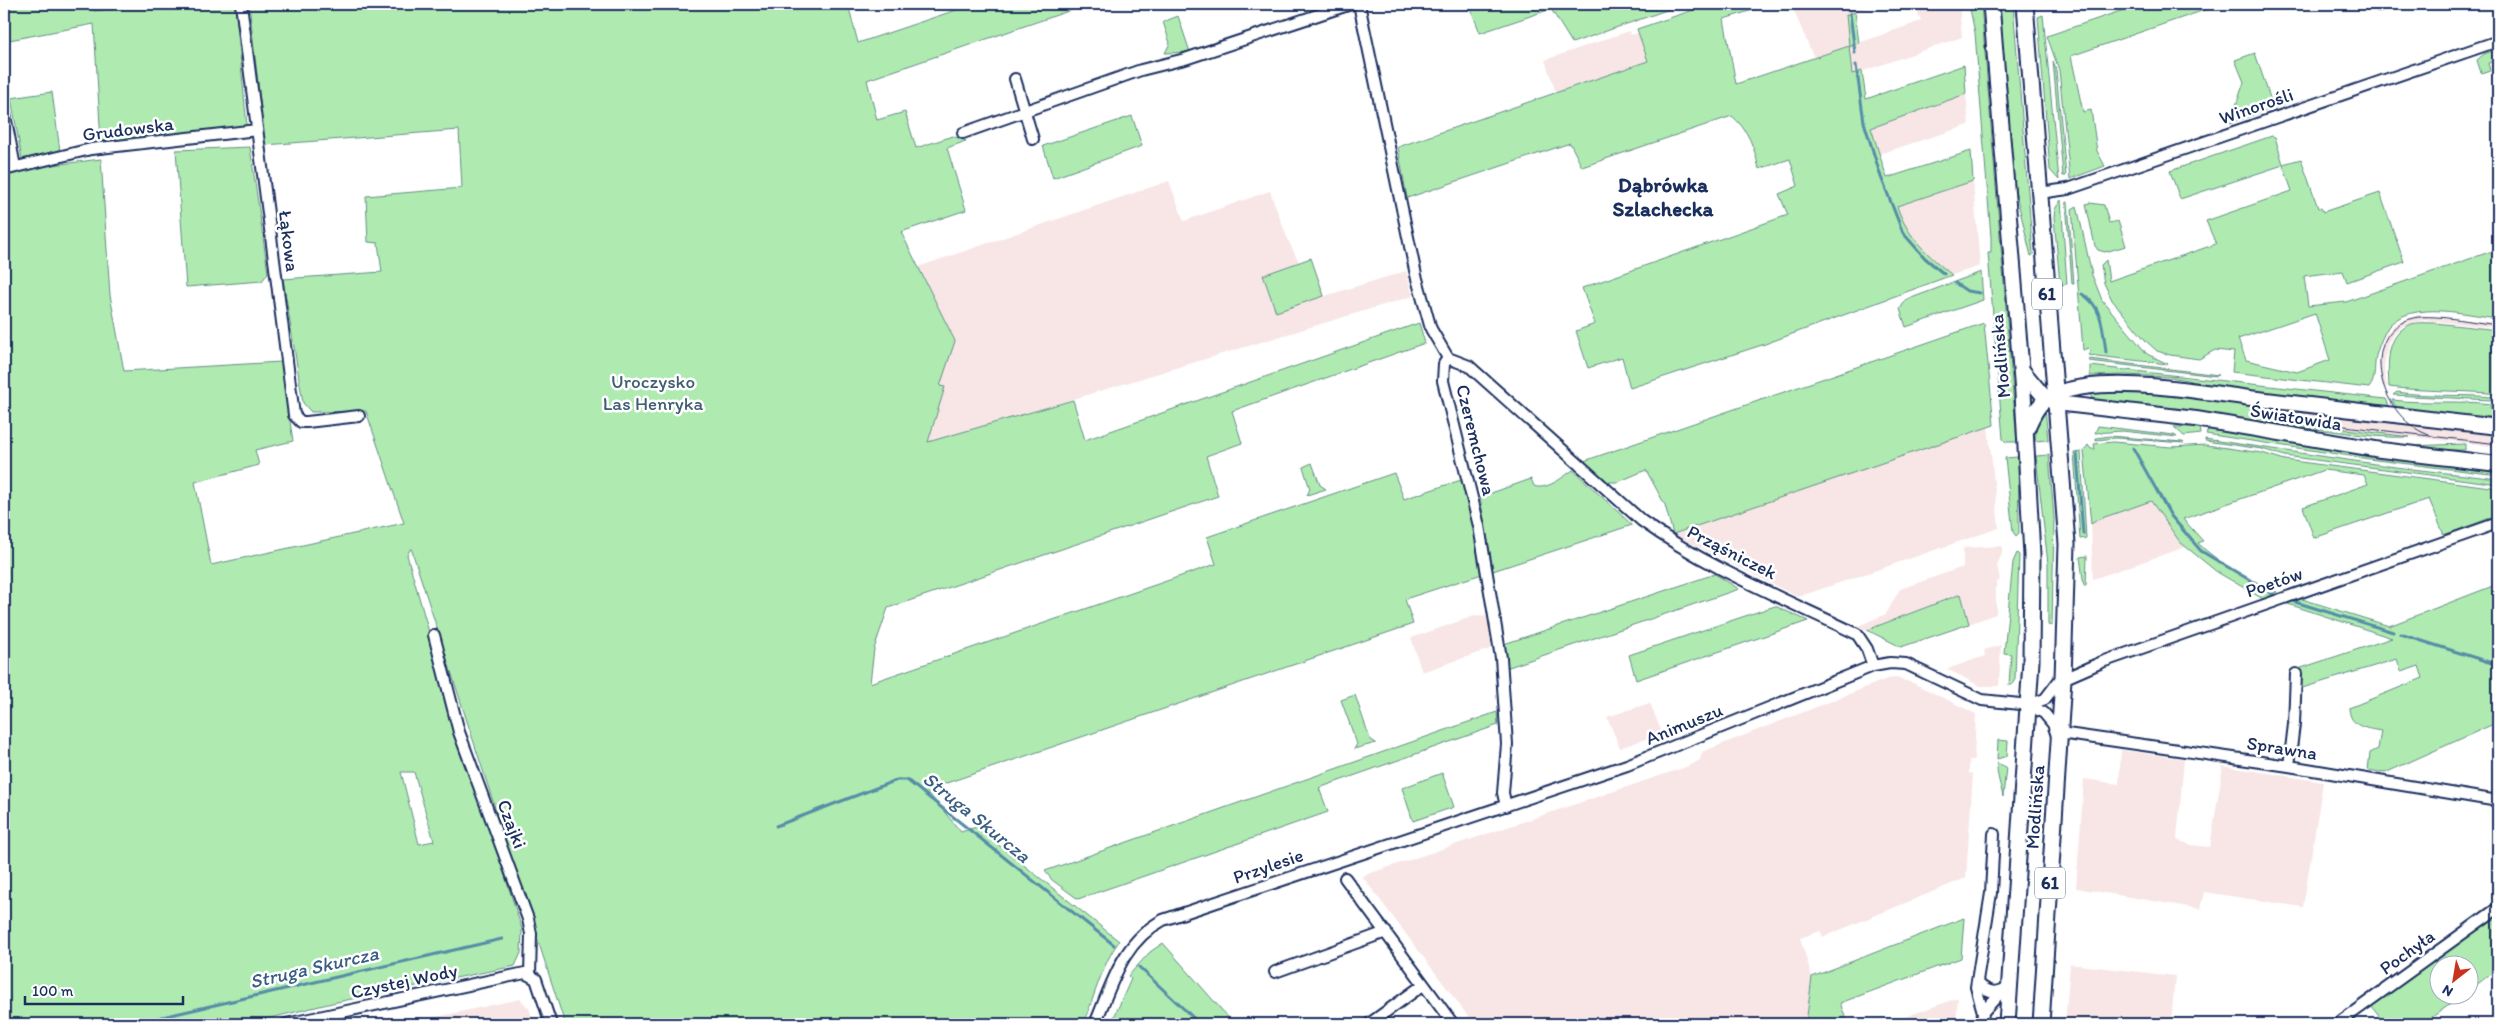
<svg xmlns="http://www.w3.org/2000/svg" width="2502" height="1028" font-family="Itim,sans-serif">
  <style>
    .built { fill: #f8e6e6 }
    .green { fill: #afebb0; stroke: #658d87; fill-rule: evenodd }
    .lines { fill: none; stroke-linecap: round; stroke-linejoin: round }
    .stream { stroke: #568da8; stroke-width: 3 }
    .street-casing { stroke: #1b2f5e; stroke-width: 14 }
    .secondary-casing { stroke: #1b2f5e; stroke-width: 18 }
    .primary-casing { stroke: #1b2f5e; stroke-width: 19 }
    .street { stroke: #fff; stroke-width: 10 }
    .secondary { stroke: #fff; stroke-width: 14 }
    .primary { stroke: #fff; stroke-width: 15 }
    .tram { stroke: #1b2f5e; stroke-width: 1 }
    .labels { text-anchor: middle; dominant-baseline: central; stroke-width: 5; stroke-linejoin: round; paint-order: stroke }
    .shield { fill: #fff; stroke: #5f6d8e; stroke-width: 1 }
    .shield-label { font-size: 18px; font-weight: bold; fill: #1b2f5e }
    .street-label { font-size: 19px; fill: #1b2f5e; stroke: #fff }
    .park-label { font-size: 19px; fill: #405e72; stroke: #fff }
    .water-label { font-size: 20px; font-style: italic; fill: #385e83; stroke: #fff }
    .quarter-label { font-size: 21px; font-weight: bold; fill: #1b2f5e; stroke: #fff }
  </style>
  <rect width="100%" height="100%" fill="#fff"/>
  <filter id="ink" filterUnits="userSpaceOnUse"><feTurbulence type="fractalNoise" baseFrequency=".02" numOctaves="2"/><feDisplacementMap in="SourceGraphic" scale="10" xChannelSelector="R" yChannelSelector="G"/><feConvolveMatrix kernelMatrix="1 2 1 2 8 2 1 2 1" color-interpolation-filters="sRGB"/></filter>
  <g filter="url(#ink)">
    <!-- built -->
    <path class="built" d="M1791,4H1878L1846,15L1850,46L1921,21L1915,4H1959L1962,37L1852,75L1849,46L1814,58Z
      M1629,31L1631,35L1639,33L1648,61L1556,93L1545,60Z
      M1966,94L1969,125L1879,154L1871,128Z
      M1169,181L1184,221L1270,191L1288,240L1299,262L1311,258L1325,296L1406,271L1413,296L928,443L944,388L940,386L955,341L918,267Z
      M1973,181L1980,266L1952,275L1928,255L1908,233L1897,206Z
      M2417,315L2498,323V328L2426,320L2406,324L2395,332L2388,343L2384,368L2387,387L2382,386L2379,361L2385,336L2395,324Z
      M2298,412L2400,424L2401,422H2408L2412,426L2498,436V447L2296,423Z
      M1988,426L1999,528L1798,597L1673,534Z
      M2151,501L2186,547L2093,579L2091,524L2099,519Z
      M2002,546V554L1997,565L2000,580L1996,583V614L1969,624L1961,594L1867,630L1858,626L1886,614L1900,589L1963,567V548Z
      M1477,615L1488,616L1493,648L1422,672L1411,638Z
      M2001,645L1999,686H1980L1947,669L1985,656L1984,650Z
      M1896,678L1913,683L1976,714L1974,760H1969V773L1973,774L1966,878L1823,937L1820,931L1800,938L1812,977L1806,1024H1474L1362,876L1689,766L1700,760L1702,752L1887,679Z
      M1650,703L1662,733L1620,748L1607,717Z
      M2121,750L2184,759L2177,840L2191,845L2210,847L2223,766L2323,782L2303,907L2204,892L2200,909L2076,888L2084,779L2119,784Z
      M2070,964L2175,976L2171,1024H2065Z
      M1958,998L1956,1024H1888L1910,1015Z
      M520,999L529,1008L534,1024H404Z"/>
    <!-- green -->
    <path class="green" d="M4,4H93L94,11L152,4H235L247,126L101,142L94,24L4,41Z
      M249,4H848L858,43L974,4H1089L867,80L877,120L905,112L916,148L953,136L966,141L947,148L966,210L901,232L955,341L940,386L945,387L928,442L1073,400L1085,440L1419,323L1425,343L1232,411L1242,443L1206,456L1218,496L888,608L874,649L870,683L1216,564L1207,537L1394,473L1404,499L1464,479L1482,574L1405,599L1413,624L926,790L961,832L976,827L1119,941C1101,966 1095,996 1083,1024H565L411,548L407,555L448,699L452,728L491,833L522,929L521,953L515,966L332,1003L246,1024H4V174L30,168L101,159L110,295L124,371L281,362L293,441L255,450L259,465L195,482L211,565L404,523L366,411L311,412L303,403L283,279L382,272L378,243L368,242L366,196L462,188L459,130L265,145ZM401,772H414L434,841L419,844Z
      M1469,4H1684L1572,43L1551,9L1480,33Z
      M1705,4H1772L1724,19L1736,84L1849,46L1846,15L1855,12L1859,43L1849,46L1852,74L1862,71L1866,99L1964,65L1966,94L1871,128L1887,178L1971,151L1973,181L1897,206C1907,237 1928,255 1952,275L1765,344L1630,388L1622,357L1588,368L1576,331L1595,324L1582,288L1788,215L1779,194L1798,186L1790,159L1759,169C1755,149 1748,129 1732,116L1582,167L1570,143L1407,198L1398,147L1648,61L1637,29L1705,6Z
      M1969,4H1981L2017,442H2006L2003,439L1988,253H1991V237L1975,33Z
      M1999,4H2013L2033,255L2031,256L2015,190Z
      M2141,4H2222L2071,56L2083,112L2091,110L2097,151L2105,166L2070,179L2059,70L2047,36Z
      M2043,15L2059,180L2050,170L2038,17Z
      M1178,16L1190,52L1165,53L1170,43L1163,22Z
      M2498,49V60L2488,63L2490,70L2481,73L2477,60L2484,54Z
      M2255,53L2271,101L2285,104L2230,123L2244,82L2235,60Z
      M2053,61L2056,70L2066,176H2063Z
      M52,92L60,151L22,159L11,98Z
      M1132,116L1142,146L1053,178L1043,146Z
      M2272,136L2275,137L2283,164L2301,159L2318,208H2321L2323,212L2380,193L2404,262L2347,282L2343,271L2304,276L2308,306L2346,302L2498,249V318C2467,315 2411,299 2388,327C2383,335 2380,343 2377,352C2373,363 2377,379 2369,388L2232,372L2234,352L2215,350L2199,359L2170,355L2157,351L2146,341L2112,300L2104,283L2101,265L2106,260L2109,281L2216,244L2206,221L2292,191L2283,165L2180,199L2170,171ZM2315,313L2330,360L2297,372L2246,360L2238,339Z
      M250,147L268,273L262,281L186,287L176,150Z
      M2061,200L2067,284L2060,285L2054,217L2055,209Z
      M2066,202H2068L2074,284H2072Z
      M2090,203L2104,205L2109,223L2118,221L2126,246L2105,252L2098,250L2095,246L2086,204Z
      M2077,206L2092,275L2102,300L2147,354L2168,364L2088,355L2091,351L2088,348L2083,350L2072,209Z
      M1311,258L1324,296L1276,312L1263,275Z
      M1981,272L1983,300L1906,327L1900,309L1906,300Z
      M1984,323L1994,425L1673,534L1665,505L1646,470L1618,482H1608L1584,461Z
      M2435,323L2498,330V394C2462,390 2426,392 2389,387C2388,364 2385,335 2411,324C2418,322 2428,323 2435,323Z
      M2089,359L2219,375L2216,376L2089,361Z
      M2090,366L2386,399L2390,408L2237,390L2171,377L2125,375L2090,376Z
      M2397,392C2428,397 2460,394 2492,397L2491,400L2393,395Z
      M2091,393L2151,394L2401,422V424L2284,410L2282,421L2410,437C2364,439 2326,427 2281,427L2092,401Z
      M2392,400C2425,404 2458,400 2491,404L2490,408L2498,416L2475,418L2397,409Z
      M2045,408L2048,440L2035,441L2037,421Z
      M2098,426L2174,435L2177,437L2122,431L2095,433Z
      M2174,427H2200L2201,434L2184,436Z
      M2209,428L2377,456L2498,470V475L2376,460L2206,434Z
      M2110,436L2182,442L2184,443L2116,438L2096,440V438Z
      M2205,439L2395,467L2498,479V484L2285,456L2262,449L2205,441Z
      M2113,442L2171,447L2206,445L2262,453L2285,460L2498,488V513L2493,517L2444,535L2429,499L2314,538L2303,507L2368,484L2364,475L2324,470L2183,519L2203,541L2198,543C2220,565 2250,579 2277,592L2263,599L2217,572L2180,542L2151,501L2099,519L2091,524L2084,451L2088,445L2091,449H2095L2094,444Z
      M2465,444V450H2435L2409,447V446Z
      M2081,452L2086,538L2080,539L2074,453Z
      M2049,455L2054,519L2052,626L2048,625V564L2036,456Z
      M2018,457L2019,533L2016,536L2013,532L2005,458Z
      M1312,463L1320,485L1326,489L1307,495L1310,489L1303,467Z
      M1573,470L1632,525L1493,571L1480,497L1531,479L1534,486C1546,491 1563,477 1573,470Z
      M2017,553L2019,555L2015,679L2012,685H2009L2011,654L2004,653L2013,562Z
      M2087,556L2086,586H2084L2080,557Z
      M1715,574L1739,589L1506,668L1504,644Z
      M2498,584V722L2385,773L2368,770L2370,753L2378,749L2381,731C2365,728 2350,727 2349,708L2423,678L2419,666L2401,672L2397,659L2299,689L2298,669L2392,638L2285,603L2299,598L2389,626Z
      M1961,594L1969,624L1901,647L1867,630Z
      M1775,606L1808,621L1636,680L1629,655Z
      M1355,695L1370,739L1376,743L1354,749L1357,744L1341,700Z
      M1497,712L1498,725L1319,788L1328,812L1078,899L1052,880L1045,871Z
      M1998,740L2008,741L2007,756L1997,759Z
      M1997,763L2006,767L2003,797C2001,786 1996,774 1997,763Z
      M1442,773L1454,807L1413,821L1402,788Z
      M2498,914V968L2470,990V966H2440V996H2462L2422,1024H2385L2371,1006Z
      M1964,918L1961,958L1840,1003L1848,1024H1806L1812,977Z
      M1163,943L1234,1024H1111L1131,979L1128,976L1150,952Z"/>
    <g class="lines">
      <!-- stream -->
      <path class="stream" d="M1850,13L1855,53
        M1856,65L1864,122L1881,177L1903,233L1925,258L1944,274
        M1955,283L1967,291L1980,293
        M2082,294C2103,306 2103,331 2106,352
        M2133,448L2171,516L2201,551L2273,594
        M2077,454L2083,534
        M2295,602L2393,632
        M2400,634L2498,665
        M776,826L897,780H907L1114,945
        M1139,967L1200,1024
        M132,1024L502,939"/>
      <!-- street casing -->
      <g class="street-casing">
        <path id="street" d="M241,4L294,415L301,422H307L359,416
          M1359,4L1416,275L1431,329L1448,358
          M2379,5L2382,4
          M1015,79L1033,139
          M4,110L15,167
          M963,133L1141,70L1185,59L1351,4
          M4,170L91,149L257,130
          M2039,193L2068,189L2498,41
          M1448,358L1469,366L1642,521C1707,568 1785,599 1857,634L1867,649L1873,666
          M1448,358L1444,364L1443,381L1479,526L1501,658L1507,744L1503,793L1506,806
          M434,635L459,732L528,919L531,934L530,975
          M2063,679L2102,662L2498,523
          M2029,705L2045,699L2061,678
          M2060,733L2289,766L2498,801
          M2289,766L2294,724L2296,674
          M1345,878L1453,1024
          M1275,972L1386,932
          M1977,982C1987,993 1997,995 2009,986
          M1983,1012L2002,991
          M286,1024L525,973L536,979L551,1024
          M1095,1024C1112,984 1122,942 1163,920L1627,765L1873,666L1890,663L1906,664L1982,700L2029,705L2044,713L2053,724L2057,736
          M1369,1024L1423,985
          M1982,1024L1983,1012L1976,987L1991,893L1994,834
          M2337,1024L2498,908"/>
      </g>
      <!-- secondary casing -->
      <g class="secondary-casing">
        <path id="secondary" d="M2021,369L2046,399L2056,403L2196,419L2381,450L2498,464
          M2026,431C2032,417 2039,400 2055,394C2109,374 2200,392 2258,399C2338,408 2418,418 2498,427"/>
      </g>
      <!-- primary casing -->
      <g class="primary-casing">
        <path id="primary" d="M1991,4L2023,393L2032,555L2031,661L2007,1024
          M2025,4L2067,544L2063,679L2041,1024"/>
      </g>
      <!-- street -->
      <use href="#street" class="street"/>
      <!-- secondary -->
      <use href="#secondary" class="secondary"/>
      <!-- primary -->
      <use href="#primary" class="primary"/>
      <!-- tram -->
      <path class="tram" d="M2284,419L2498,444
        M2437,437C2384,428 2354,339 2410,319C2428,312 2477,323 2498,325"/>
    </g>
  </g>
  <g class="labels">
    <!-- shield labels -->
    <g class="shield">
      <rect x="2032" y="278.5" width="30" height="31" rx="4"/>
      <rect x="2035" y="867.5" width="30" height="31" rx="4"/>
    </g>
    <g class="shield-label">
      <text x="2047" y="294">61</text>
      <text x="2050" y="883">61</text>
    </g>
    <!-- street labels -->
    <g class="street-label">
      <text transform="translate(2256 106) rotate(-19)">Winorośli</text>
      <text transform="translate(128 129) rotate(-7)">Grudowska</text>
      <text transform="translate(289 241) rotate(83)">Łąkowa</text>
      <text transform="translate(2000 356) rotate(-95)">Modlińska</text>
      <text transform="translate(2296 417) rotate(9)">Światowida</text>
      <text transform="translate(1476 440) rotate(76)">Czeremchowa</text>
      <text transform="translate(1732 552) rotate(27)">Prząśniczek</text>
      <text transform="translate(2274 582) rotate(-19)">Poetów</text>
      <text transform="translate(1684 724) rotate(-22)">Animuszu</text>
      <text transform="translate(2282 748) rotate(9)">Sprawna</text>
      <text transform="translate(2035 807) rotate(-86)">Modlińska</text>
      <text transform="translate(512 824) rotate(69)">Czajki</text>
      <text transform="translate(1268 866) rotate(-19)">Przylesie</text>
      <text transform="translate(2407 952) rotate(-36)">Pochyła</text>
      <text transform="translate(404 981) rotate(-12)">Czystej Wody</text>
    </g>
    <!-- park labels -->
    <g class="park-label">
      <text x="653" y="381">Uroczysko<tspan x="653" dy="22">Las Henryka</tspan></text>
    </g>
    <!-- water labels -->
    <g class="water-label">
      <text transform="translate(977 817) rotate(39)">Struga Skurcza</text>
      <text transform="translate(314 967) rotate(-13)">Struga Skurcza</text>
    </g>
    <!-- quarter labels -->
    <g class="quarter-label">
      <text x="1663" y="184">Dąbrówka<tspan x="1663" dy="24">Szlachecka</tspan></text>
    </g>
  </g>
  <!-- margin -->
  <rect width="2502" height="1028" fill="none" stroke="#fff" stroke-width="20"/>
  <rect x="10" y="10" width="2482" height="1008" fill="none" stroke="#1b2f5e" stroke-width="2" filter="url(#ink)"/>
  <!-- north arrow -->
  <g transform="translate(2454 980) rotate(211)"><circle r="24" fill="#ffffff" stroke="#a4acbf"/>
  <path d="M0-4L9 19L0 12L-9 19Z" fill="#c8321e"/>
  <text y="-8" font-size="14" font-weight="bold" text-anchor="middle" fill="#1b2f5e">N</text>
  </g>
  <!-- scale -->
  <path d="M25 996v8h158v-8" fill="none" stroke="#1b2f5e" stroke-width="2.5"/>
  <text x="32" y="996" font-size="15" fill="#1b2f5e" stroke="#ffffff" stroke-width="4" paint-order="stroke">100 m</text>
</svg>
